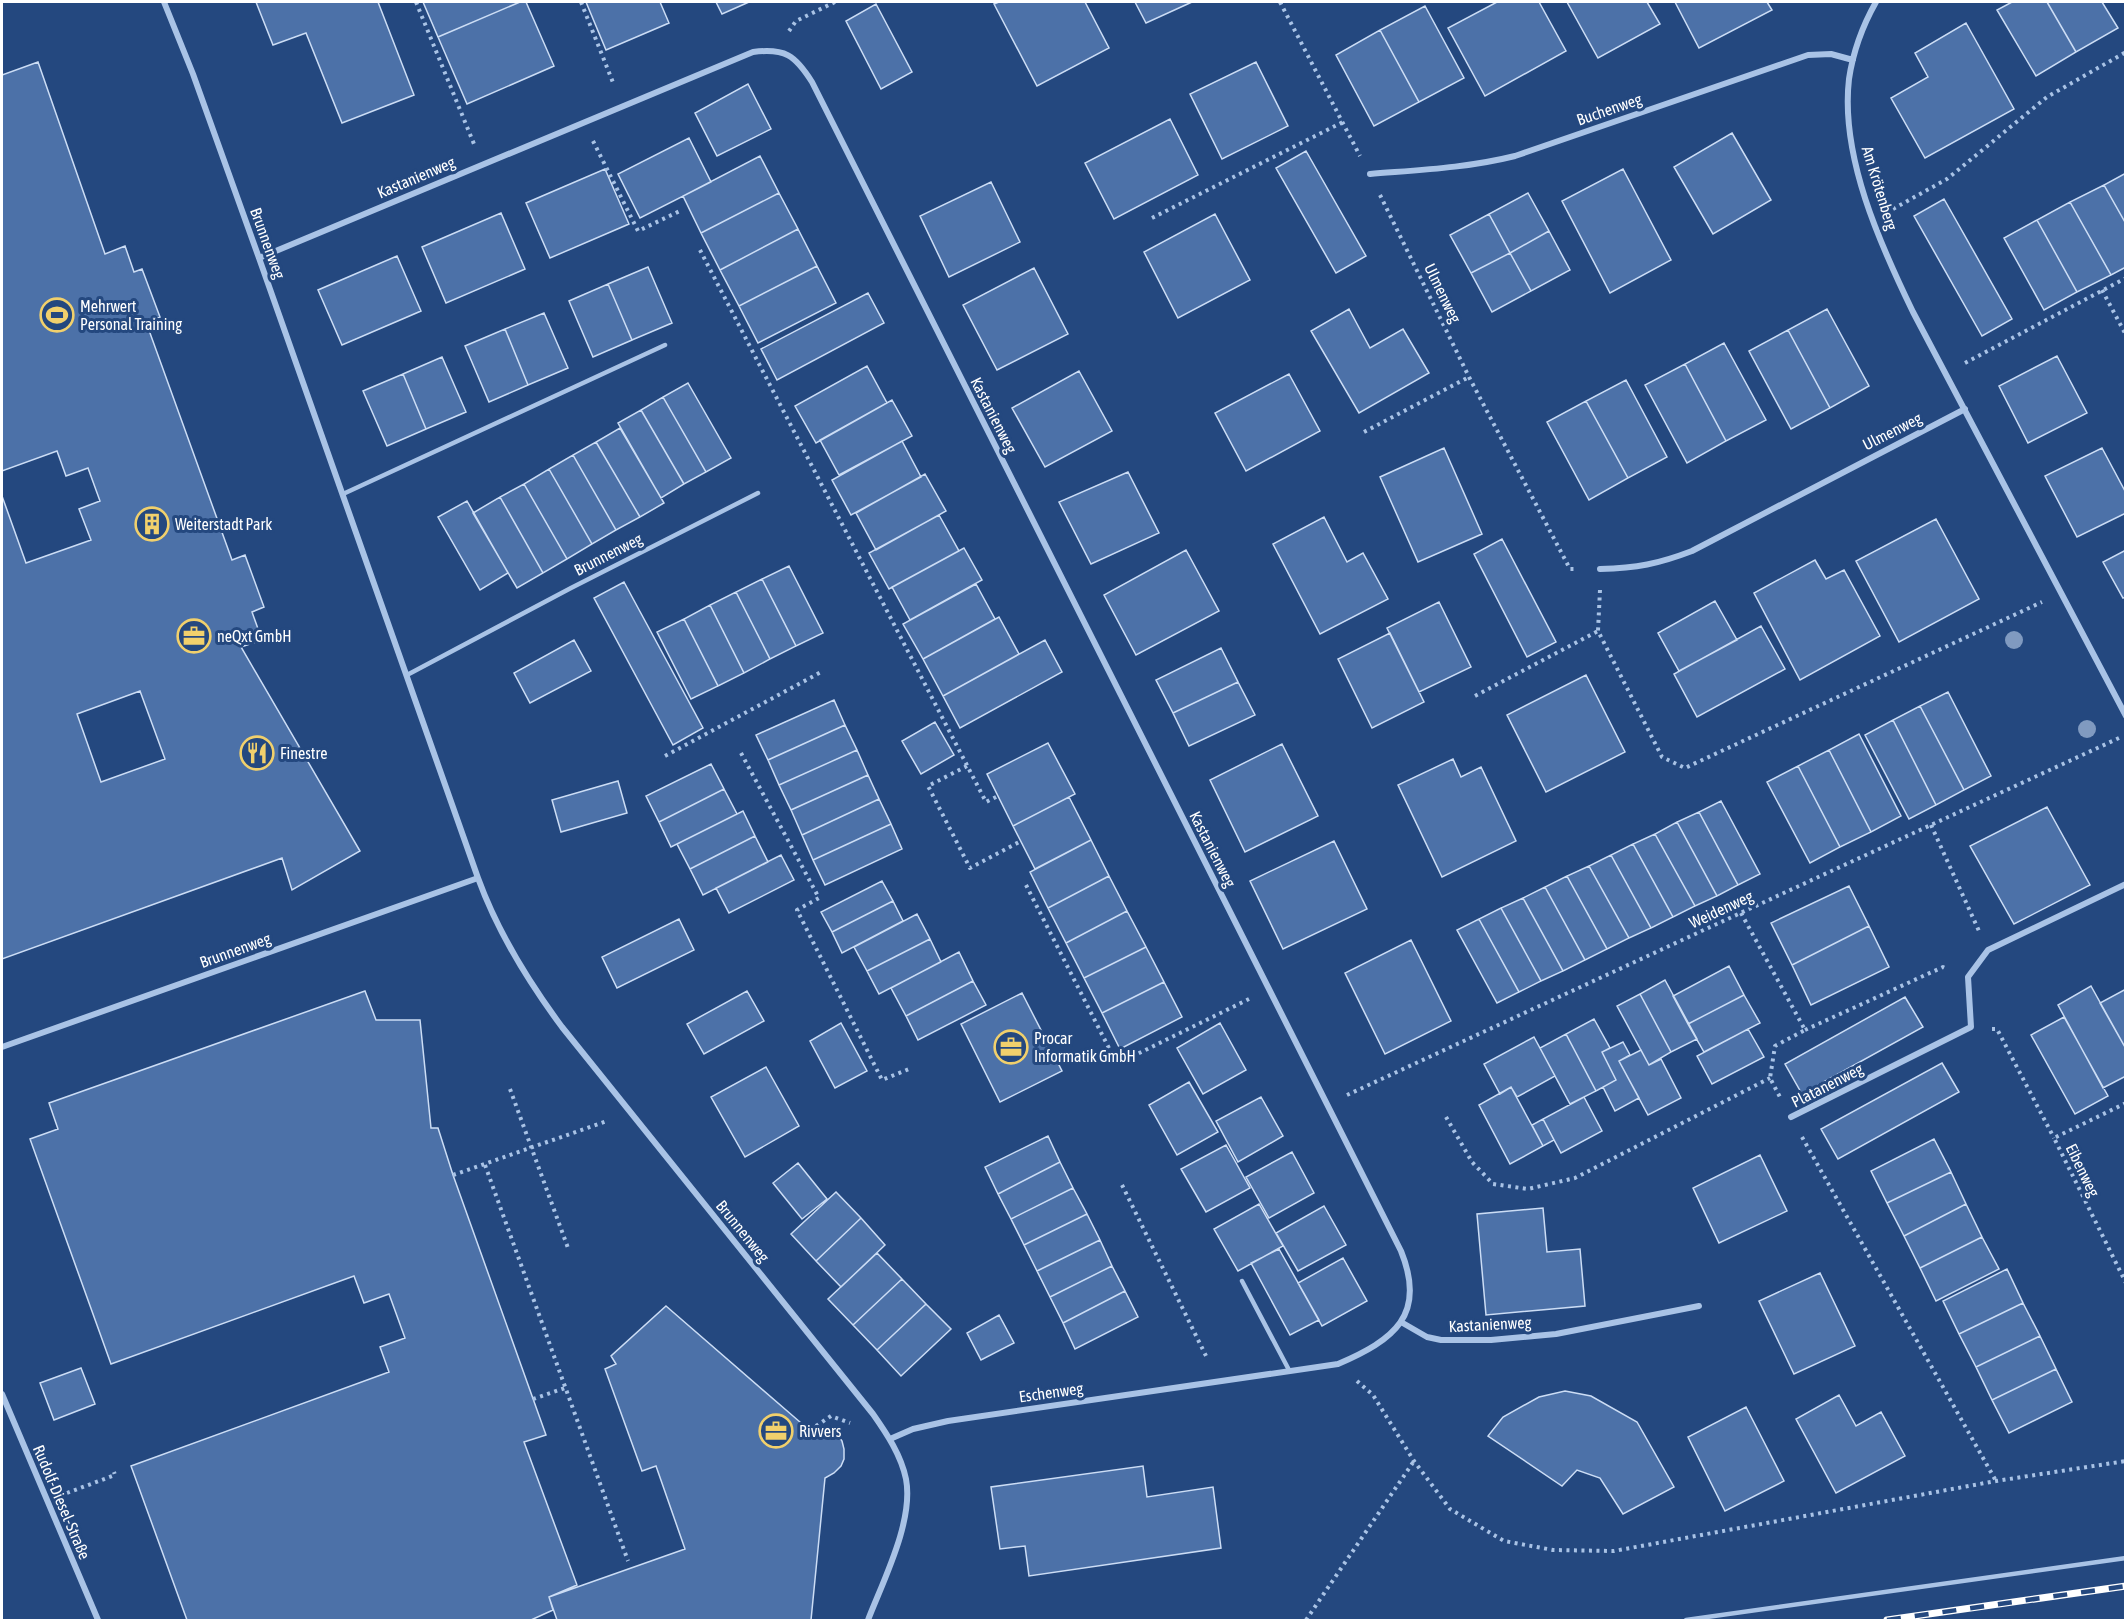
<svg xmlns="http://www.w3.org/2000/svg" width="2127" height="1622" font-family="'Asap Condensed',sans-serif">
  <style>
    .building { fill: #4c71a8; stroke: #ccddf5; stroke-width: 1.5; fill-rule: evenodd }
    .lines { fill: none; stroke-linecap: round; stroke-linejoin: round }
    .path { stroke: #a9c3e6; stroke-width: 4; stroke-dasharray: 3 4.5; stroke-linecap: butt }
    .lane { stroke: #a9c3e6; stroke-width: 4.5 }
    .street { stroke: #a9c3e6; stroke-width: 6 }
    .rail-casing { stroke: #fff; stroke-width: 7 }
    .rail { stroke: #24487f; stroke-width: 4.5; stroke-dasharray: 14; stroke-linecap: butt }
    .tree { fill: #809ac0 }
    .labels { text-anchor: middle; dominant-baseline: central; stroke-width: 6; stroke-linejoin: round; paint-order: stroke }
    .street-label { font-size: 16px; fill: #fff; stroke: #24487f }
    .poi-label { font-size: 16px; fill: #fff; stroke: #24487f; text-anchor: start }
  </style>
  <rect width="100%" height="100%" fill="#24487f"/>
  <!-- building -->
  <path class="building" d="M256,2H378L414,95L342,123L306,33L273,45Z
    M423,2H520L438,37Z
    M520,2H526L554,66L467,104L438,37Z
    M586,2H660L669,23L606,50Z
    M716,2H749L722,14Z
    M999,2H1085L1109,48L1037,86L994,4Z
    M1135,2H1192L1146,23Z
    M1497,2H1539L1566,51L1485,96L1448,28Z
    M1567,2H1647L1660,24L1598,58Z
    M1675,2H1767L1772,10L1699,48Z
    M2012,2H2047L2076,52L2036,76L1997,10Z
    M2047,2H2102L2118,28L2076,52Z
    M876,4L912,72L881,89L846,21Z
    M1425,6L1464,78L1419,102L1380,30Z
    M1966,23L2014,109L1925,158L1891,98L1928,77L1915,53Z
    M1380,30L1419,102L1374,126L1336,55Z
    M38,62L105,254L125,246L134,272L142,269L160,317L146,322L232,560L245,555L264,607L252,612L262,640L241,647L360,851L292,890L282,858L2,959V496L26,563L91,540L79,509L100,501L88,468L66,476L57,451L2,471V75ZM140,691L165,759L101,782L77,714Z
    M1256,62L1288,126L1222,159L1190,94Z
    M748,84L771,129L717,156L695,113Z
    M1170,119L1198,175L1114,219L1085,163Z
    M1732,133L1771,200L1713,234L1674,167Z
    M689,138L711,182L640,218L618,174Z
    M1306,151L1366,256L1336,273L1276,168Z
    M760,156L779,193L701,233L683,196Z
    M605,169L629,224L550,258L526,203Z
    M1623,169L1671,260L1610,293L1562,201Z
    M2126,173V224L2104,185Z
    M991,182L1020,242L949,277L920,216Z
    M2104,185L2126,224V267L2111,275L2070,202Z
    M779,193L798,229L720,270L701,233Z
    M1528,193L1549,231L1510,253L1489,214Z
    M1944,199L2012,319L1982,336L1914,216Z
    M2070,202L2111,275L2077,292L2037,220Z
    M501,213L525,269L446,303L422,247Z
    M1215,214L1250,280L1178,318L1144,252Z
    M1489,214L1510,253L1471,273L1450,235Z
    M2037,220L2077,292L2044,310L2004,238Z
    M798,229L817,266L739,306L720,270Z
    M1549,231L1570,270L1531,291L1510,253Z
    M1510,253L1531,291L1492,312L1471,273Z
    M397,256L421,311L342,345L318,290Z
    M817,266L836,303L758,343L739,306Z
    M648,267L672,323L632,340L608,284Z
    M1034,268L1068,334L997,370L963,305Z
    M608,284L632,340L593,357L569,301Z
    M868,293L884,323L777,380L761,349Z
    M1349,309L1370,348L1403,329L1429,373L1359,413L1311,331Z
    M1827,309L1869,386L1830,408L1788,330Z
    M544,313L568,368L528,385L505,329Z
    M505,329L528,385L489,402L465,346Z
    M1788,330L1830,408L1791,429L1749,351Z
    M1724,343L1766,420L1726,441L1685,364Z
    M2057,356L2087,413L2028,443L1999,386Z
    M442,357L466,412L426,429L403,374Z
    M1685,364L1726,441L1687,463L1645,385Z
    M867,366L887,403L816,443L795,406Z
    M1079,371L1112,431L1045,467L1012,408Z
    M403,374L426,429L387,446L363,391Z
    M1289,374L1320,431L1246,471L1215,413Z
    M1626,380L1667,457L1628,478L1586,401Z
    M688,383L731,458L706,472L663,397Z
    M663,397L706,472L684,484L641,410Z
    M892,400L912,436L839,475L820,440Z
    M1586,401L1628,478L1589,500L1547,422Z
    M641,410L684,484L661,498L618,423Z
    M620,428L664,503L640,517L596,442Z
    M902,441L921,477L851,515L832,480Z
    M596,442L640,517L616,530L573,455Z
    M1444,448L1482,534L1418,562L1380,477Z
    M2102,448L2126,493V513L2077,537L2045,476Z
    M573,455L616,530L592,544L549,469Z
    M549,469L592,544L567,559L524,484Z
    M1128,472L1159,533L1091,564L1059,502Z
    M925,474L946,511L876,550L856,513Z
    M524,484L567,559L543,573L500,497Z
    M500,497L543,573L517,588L473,513Z
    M467,501L508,573L480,590L438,517Z
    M939,515L959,551L889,589L869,553Z
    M1324,517L1347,562L1363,553L1388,599L1320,634L1273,544Z
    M1936,519L1979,599L1899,642L1856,561Z
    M1502,539L1556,642L1527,657L1474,554Z
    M964,548L982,580L910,620L892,587Z
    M1186,550L1219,611L1136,655L1104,595Z
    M2126,550V597L2123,598L2103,562Z
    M1815,560L1826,579L1844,570L1880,636L1800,680L1754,593Z
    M789,566L823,633L796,646L762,579Z
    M762,579L796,646L770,659L736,592Z
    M624,582L703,728L673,745L594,598Z
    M976,584L995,619L923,659L903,624Z
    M736,592L770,659L744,673L710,605Z
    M1715,601L1737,640L1679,671L1658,633Z
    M1439,602L1471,667L1419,692L1387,628Z
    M710,605L744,673L718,686L684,619Z
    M999,617L1019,654L943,696L923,659Z
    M684,619L718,686L691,699L657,632Z
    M1761,626L1785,669L1697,717L1674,674Z
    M1390,633L1424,702L1372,728L1338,659Z
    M574,640L591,671L530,703L514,673Z
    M1045,640L1062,672L960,728L943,696Z
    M1221,648L1238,682L1173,713L1156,680Z
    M1586,675L1625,752L1546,792L1507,715Z
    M1238,682L1255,715L1189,746L1173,713Z
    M1948,692L1991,776L1964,790L1920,706Z
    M834,700L845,725L768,760L756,735Z
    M1920,706L1964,790L1936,805L1893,720Z
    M1893,720L1936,805L1909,819L1865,735Z
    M935,722L954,755L921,774L902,741Z
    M845,725L857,750L779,785L768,760Z
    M1859,734L1901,816L1871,832L1829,750Z
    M1048,743L1075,794L1013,826L987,774Z
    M1282,744L1318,816L1245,852L1210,780Z
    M857,750L868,775L791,810L779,785Z
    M1829,750L1871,832L1840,847L1798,766Z
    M1453,759L1461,777L1481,767L1516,841L1442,877L1398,785Z
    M711,764L724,789L659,822L646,796Z
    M1798,766L1840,847L1810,863L1767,782Z
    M868,775L879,799L802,835L791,810Z
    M618,781L627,813L561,832L552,800Z
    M724,789L737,814L671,847L659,822Z
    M1069,797L1091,840L1035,869L1013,826Z
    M879,799L891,824L813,860L802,835Z
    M1721,801L1760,874L1738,885L1699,812Z
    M2047,807L2090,885L2014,924L1970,846Z
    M743,811L755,836L690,869L677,844Z
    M1699,812L1738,885L1717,896L1677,822Z
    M1677,822L1717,896L1695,906L1655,834Z
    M891,824L902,849L825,885L813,860Z
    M1655,834L1695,906L1673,917L1633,844Z
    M755,836L768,862L703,895L690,869Z
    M1091,840L1109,876L1048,908L1030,872Z
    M1334,841L1367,909L1283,949L1250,881Z
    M1633,844L1673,917L1651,928L1611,855Z
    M781,855L794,880L729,913L716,888Z
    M1611,855L1651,928L1629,938L1589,866Z
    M1589,866L1629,938L1607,949L1567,876Z
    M1109,876L1127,911L1066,943L1048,908Z
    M1567,876L1607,949L1585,960L1545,887Z
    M882,881L893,901L832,932L821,912Z
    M1849,886L1869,926L1792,965L1771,923Z
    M1545,887L1585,960L1563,971L1523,898Z
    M1523,898L1563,971L1541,981L1501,908Z
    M893,901L903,921L842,953L832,932Z
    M1501,908L1541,981L1519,992L1479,919Z
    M1127,911L1146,947L1084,978L1066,943Z
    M917,914L930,939L867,971L854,947Z
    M679,919L694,950L617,988L602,957Z
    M1479,919L1519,992L1497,1003L1457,930Z
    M1869,926L1889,967L1811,1005L1792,965Z
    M930,939L941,962L879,994L867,971Z
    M1411,940L1451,1021L1385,1054L1345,973Z
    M1146,947L1164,982L1102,1013L1084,978Z
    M959,952L973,981L906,1016L891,988Z
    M1729,966L1744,995L1688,1024L1673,996Z
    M1665,980L1697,1039L1671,1052L1640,994Z
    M973,981L986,1005L918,1040L906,1016Z
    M1164,982L1182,1017L1120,1049L1102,1013Z
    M2091,986L2126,1049V1076L2103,1088L2058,1005Z
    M2126,989V1049L2100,1003Z
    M365,991L376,1020H420L431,1128H438L453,1175L546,1435L524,1442L577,1585L549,1597L553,1610L531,1620H187L131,1466L389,1372L380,1347L405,1338L389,1294L364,1303L354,1276L111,1364L30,1139L58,1129L49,1103Z
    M747,991L764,1021L704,1054L687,1024Z
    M1022,993L1062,1071L1000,1102L961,1024Z
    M1640,994L1671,1052L1649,1065L1617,1006Z
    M1744,995L1760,1023L1704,1052L1688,1024Z
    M1905,997L1923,1027L1802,1094L1785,1064Z
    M2064,1017L2108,1096L2075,1114L2031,1035Z
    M1594,1019L1610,1048L1602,1052L1616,1080L1596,1091L1566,1034Z
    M841,1023L867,1071L835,1088L810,1041Z
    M1220,1023L1246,1070L1203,1094L1177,1048Z
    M1748,1029L1764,1057L1712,1084L1697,1056Z
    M1566,1034L1596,1091L1570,1104L1540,1048Z
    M1534,1037L1555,1076L1517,1097L1511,1087L1500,1094L1484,1064Z
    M1623,1042L1630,1055L1619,1061L1639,1098L1615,1111L1603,1087L1616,1080L1602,1052Z
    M1641,1050L1649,1065L1661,1059L1681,1098L1648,1115L1619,1061Z
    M1942,1063L1959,1092L1838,1159L1821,1129Z
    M766,1067L799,1126L745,1157L711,1097Z
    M1189,1082L1218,1132L1177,1155L1149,1105Z
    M1511,1087L1543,1146L1510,1164L1479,1105Z
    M1261,1097L1283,1136L1238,1162L1216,1121Z
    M1584,1097L1602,1131L1561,1153L1543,1119Z
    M1543,1119L1554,1140L1543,1146L1532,1125Z
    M1048,1136L1060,1162L998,1194L985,1167Z
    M1934,1139L1951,1172L1887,1203L1871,1171Z
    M1226,1145L1250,1188L1206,1212L1181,1169Z
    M1292,1152L1314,1193L1269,1218L1246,1177Z
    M1760,1155L1787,1211L1719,1243L1693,1188Z
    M1060,1162L1073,1188L1011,1219L998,1194Z
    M798,1163L827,1199L802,1219L773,1183Z
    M1951,1172L1966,1204L1904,1236L1887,1203Z
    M1073,1188L1087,1214L1024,1245L1011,1219Z
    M836,1192L861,1218L816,1261L791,1234Z
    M1259,1204L1283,1246L1238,1271L1214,1229Z
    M1966,1204L1982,1237L1920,1268L1904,1236Z
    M1324,1206L1346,1245L1298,1271L1276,1233Z
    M1543,1208L1547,1252L1580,1249L1585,1306L1486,1315L1477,1214Z
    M1087,1214L1100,1240L1037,1271L1024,1245Z
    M861,1218L885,1245L841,1287L816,1261Z
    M1982,1237L1999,1269L1936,1301L1920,1268Z
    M1100,1240L1112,1266L1050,1297L1037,1271Z
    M1279,1249L1319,1320L1290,1335L1251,1263Z
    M877,1253L902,1279L853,1325L828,1299Z
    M1343,1258L1367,1301L1322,1326L1298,1283Z
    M1112,1266L1125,1291L1063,1323L1050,1297Z
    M2007,1269L2023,1303L1959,1334L1943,1301Z
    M1820,1273L1855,1346L1794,1374L1759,1301Z
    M902,1279L926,1304L877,1350L853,1325Z
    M1125,1291L1138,1317L1075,1349L1063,1323Z
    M2023,1303L2040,1336L1976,1367L1959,1334Z
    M926,1304L951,1329L901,1376L877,1350Z
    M666,1306L808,1429L816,1426L828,1428L836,1432L842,1441L844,1449V1459L841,1466L834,1473L825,1478L811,1620H557L549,1597L685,1549L656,1466L642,1471L605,1369L616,1364L611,1356Z
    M999,1315L1014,1343L981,1360L967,1333Z
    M2040,1336L2056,1369L1992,1400L1976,1367Z
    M81,1368L95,1404L54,1420L40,1383Z
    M2056,1369L2072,1402L2009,1433L1992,1400Z
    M1565,1391L1591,1396L1637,1422L1674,1487L1623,1514L1600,1478L1577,1470L1562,1486L1488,1436L1503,1417L1539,1397Z
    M1839,1395L1856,1426L1881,1412L1905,1456L1836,1493L1796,1419Z
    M1746,1407L1784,1481L1725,1511L1688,1437Z
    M1143,1466L1147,1497L1213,1487L1221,1548L1029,1576L1025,1546L1000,1549L991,1487Z"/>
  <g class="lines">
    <!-- path -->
    <path class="path" d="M416,2L474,144
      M581,2L614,85
      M1280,2L1360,156
      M789,31L796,21L835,2
      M593,141L638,231L682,210
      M1380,195L1469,377L1570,569H1577
      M1893,209L1947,179L2047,97L2126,52
      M1152,218L1343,122
      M700,250L986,802L998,796
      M2102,290L2126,335
      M1965,363L2126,278
      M1364,432L1469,377
      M1600,590L1598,631L1662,757L1685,768L2042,602
      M1475,696L1598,631
      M741,753L819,898L797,910L882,1080L909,1069
      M665,756L823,671
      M967,766L928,786L970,868L1021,841
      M1931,825L1979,931
      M1026,885L1117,1064L1249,999
      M1741,913L1805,1030L1775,1046L1770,1078L1781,1099
      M1992,1029H1997L2054,1138
      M1805,1030L1943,967L1948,969
      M510,1089L568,1248
      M1347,1095L2119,738
      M2126,1103L2054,1138L2126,1283
      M1446,1117L1472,1162L1493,1184L1528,1189L1575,1178L1770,1078
      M1802,1137L1996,1481
      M485,1165L628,1561
      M453,1175L607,1121
      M1122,1185L1208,1360
      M1357,1381L1373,1395L1414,1461L1450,1509L1504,1541L1553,1550L1614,1551L1996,1481L2126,1461
      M533,1399L565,1388
      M816,1426L831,1416L850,1423
      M67,1493L115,1475L114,1472
      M1306,1620L1414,1461"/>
    <!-- lane -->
    <path class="lane" d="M343,494L665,345
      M407,675L571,588L758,493
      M1242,1281L1289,1370
      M1686,1620L2126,1558"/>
    <!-- street -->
    <path class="street" d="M164,2L193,74L259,258L478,878C498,933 527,980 562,1027L873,1414C887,1434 901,1455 906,1479C914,1521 883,1581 868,1620
      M1876,2C1863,25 1853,52 1849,79C1840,156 1880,244 1913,312L2126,716
      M1370,174C1418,170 1467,168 1515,156L1808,55L1831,54L1853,60
      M259,258L753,52C785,48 795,55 812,82L1401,1251C1427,1315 1394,1340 1338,1364L948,1421L913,1429L890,1439
      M1600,569C1637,568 1658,564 1692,551L1965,409
      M2,1047L478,878
      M1791,1117L1971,1027L1968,977L1988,950L2126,884
      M1401,1322L1427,1337L1441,1340H1491L1556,1334L1699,1306
      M2,1394L98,1620"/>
    <!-- rail casing -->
    <g class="rail-casing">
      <path id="rail" d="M1887,1620L2126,1586"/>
    </g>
    <!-- rail -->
    <use href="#rail" class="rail"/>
  </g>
  <!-- trees -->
  <g class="tree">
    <circle cx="2014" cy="640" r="9"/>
    <circle cx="2087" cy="729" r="9"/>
  </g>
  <!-- icons -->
  <defs>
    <g id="stadium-ring" transform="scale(1.725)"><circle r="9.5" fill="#24487f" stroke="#f1d06c" stroke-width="1.5"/><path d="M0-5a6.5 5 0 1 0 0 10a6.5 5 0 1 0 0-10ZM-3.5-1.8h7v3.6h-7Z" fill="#f1d06c"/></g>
    <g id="building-ring" transform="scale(1.725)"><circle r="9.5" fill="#24487f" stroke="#f1d06c" stroke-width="1.5"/><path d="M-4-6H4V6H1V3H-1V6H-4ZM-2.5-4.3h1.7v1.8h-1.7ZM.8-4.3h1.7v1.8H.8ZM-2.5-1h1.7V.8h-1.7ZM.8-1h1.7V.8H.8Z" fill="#f1d06c"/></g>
    <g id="office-ring" transform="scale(1.725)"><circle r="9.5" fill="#24487f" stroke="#f1d06c" stroke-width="1.5"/><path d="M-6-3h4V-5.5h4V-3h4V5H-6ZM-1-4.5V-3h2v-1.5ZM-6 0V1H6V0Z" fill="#f1d06c"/></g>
    <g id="restaurant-ring" transform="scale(1.725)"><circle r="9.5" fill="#24487f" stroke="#f1d06c" stroke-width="1.5"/><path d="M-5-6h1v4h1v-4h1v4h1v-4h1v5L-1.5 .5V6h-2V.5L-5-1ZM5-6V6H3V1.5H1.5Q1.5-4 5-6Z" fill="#f1d06c"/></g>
  </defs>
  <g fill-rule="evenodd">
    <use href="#stadium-ring" x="57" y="315"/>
    <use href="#building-ring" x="152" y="524"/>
    <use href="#office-ring" x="194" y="636"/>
    <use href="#restaurant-ring" x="257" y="753"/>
    <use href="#office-ring" x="1011" y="1047"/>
    <use href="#office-ring" x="776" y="1431"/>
  </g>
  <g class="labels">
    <!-- street labels -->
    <g class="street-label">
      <text transform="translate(1609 109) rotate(-19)">Buchenweg</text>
      <text transform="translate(416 177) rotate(-23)">Kastanienweg</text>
      <text transform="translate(1880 188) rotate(73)">Am Krötenberg</text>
      <text transform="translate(268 243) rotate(70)">Brunnenweg</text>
      <text transform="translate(1443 293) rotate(64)">Ulmenweg</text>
      <text transform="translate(994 415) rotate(63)">Kastanienweg</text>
      <text transform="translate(1892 431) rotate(-27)">Ulmenweg</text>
      <text transform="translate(608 554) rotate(-27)">Brunnenweg</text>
      <text transform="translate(1213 849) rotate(63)">Kastanienweg</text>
      <text transform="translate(1721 909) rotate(-25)">Weidenweg</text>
      <text transform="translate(235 950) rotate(-20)">Brunnenweg</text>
      <text transform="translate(1827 1085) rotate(-27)">Platanenweg</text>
      <text transform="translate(2083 1170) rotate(64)">Eibenweg</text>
      <text transform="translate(743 1231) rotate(51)">Brunnenweg</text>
      <text transform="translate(1490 1324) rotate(-3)">Kastanienweg</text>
      <text transform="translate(1051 1392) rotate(-8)">Eschenweg</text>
      <text transform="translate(62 1502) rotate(67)">Rudolf-Diesel-Straße</text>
    </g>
    <!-- poi labels -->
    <g class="poi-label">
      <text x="80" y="306">Mehrwert<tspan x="80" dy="18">Personal Training</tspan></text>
      <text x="175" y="524">Weiterstadt Park</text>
      <text x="217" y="636">neQxt GmbH</text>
      <text x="280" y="753">Finestre</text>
      <text x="1034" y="1038">Procar<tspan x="1034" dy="18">Informatik GmbH</tspan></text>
      <text x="799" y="1431">Rivvers</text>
    </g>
  </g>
  <!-- border -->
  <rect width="2127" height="1622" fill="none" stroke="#ffffff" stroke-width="6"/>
</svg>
